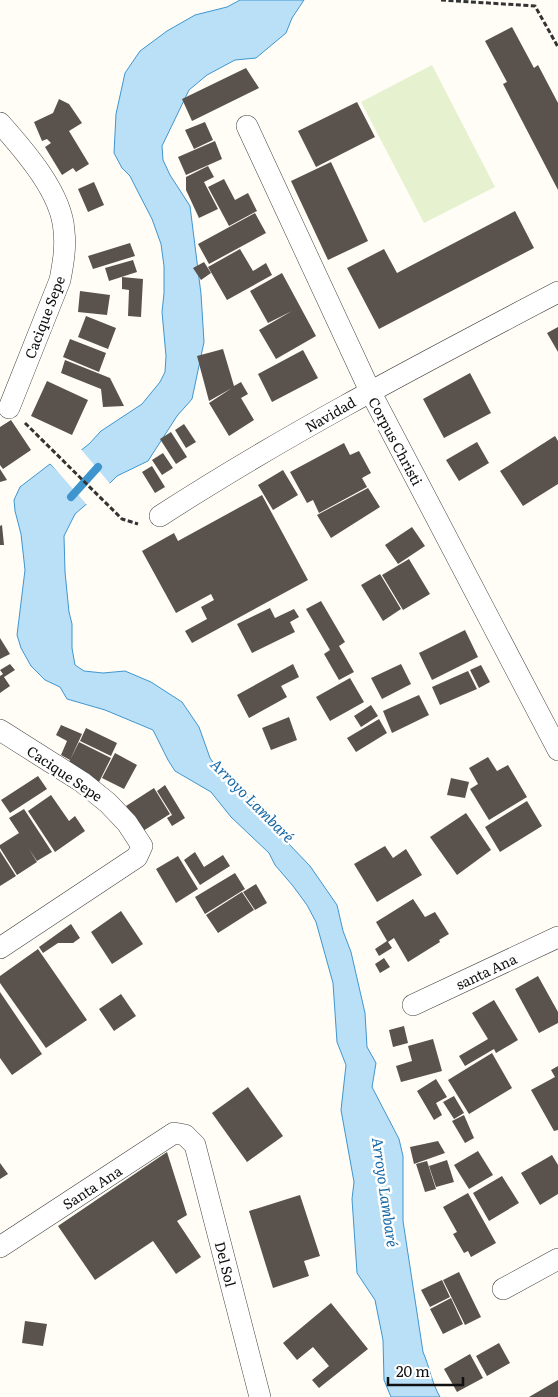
<svg xmlns="http://www.w3.org/2000/svg" width="558" height="1397" font-family="Literata,serif">
  <style>
    .pitch { fill: #e6f2cf }
    .water { fill: #b9e0f7; stroke: #3f96cf }
    .pier { fill: #fffdf5 }
    .lines { fill: none; stroke-linecap: round; stroke-linejoin: round }
    .stream { stroke: #3f96cf; stroke-width: 8 }
    .building { fill: #5a524d }
    .street-casing { stroke: #444; stroke-width: 22 }
    .path { stroke: #333; stroke-width: 3; stroke-dasharray: 5 2.5; stroke-linecap: butt }
    .street { stroke: #fff; stroke-width: 21 }
    .labels { text-anchor: middle; dominant-baseline: central; stroke-width: 5; stroke-linejoin: round; paint-order: stroke }
    .street-label { font-size: 14px; fill: #111; stroke: #fff }
    .water-label { font-size: 15px; font-style: italic; fill: #1768a6; stroke: #fff }
  </style>
  <rect width="100%" height="100%" fill="#fffdf5"/>
  <!-- pitch -->
  <path class="pitch" d="M432,65L495,187L424,223L361,102Z"/>
  <!-- water -->
  <path class="water" d="M240,0H304L292,18L286,33L256,58L235,60L207,75L189,90L162,146L163,160L170,175L190,206L201,294L204,342L192,399L177,416L148,461L117,476L106,487L75,455L89,444L101,431L142,404L160,382L165,372L166,356L162,312L164,293V266L161,244L152,219L135,186L130,176L122,168L114,153L116,114L125,73L140,51L167,31L195,15L227,7Z
    M50,464L90,501L75,514L64,536L65,572L69,612L72,624V648L75,665L84,671L103,673L125,671L151,682L182,702L199,727L210,758L224,778L273,817L288,843L310,866L337,905L343,931L351,952L365,1013L367,1047L376,1063L372,1087L399,1139L403,1156V1221L423,1352C430,1368 431,1381 440,1397H391L384,1380L383,1340L375,1300L357,1273L352,1199L354,1182L341,1110L346,1065L337,1042L333,983L316,922L307,905L293,886L275,865L269,853L231,817L211,792L175,771L168,760L153,730L105,710L67,699L60,687L45,680L31,666L21,648L17,635L25,570L21,534L15,511L14,500L20,487Z"/>
  <!-- pier -->
  <path class="pier" d="M80,448L111,485L107,489H104L73,456L74,453Z
    M49,462L92,500V503L88,506Z"/>
  <g class="lines">
    <!-- stream -->
    <path class="stream" d="M71,497L98,467"/>
  </g>
  <!-- building -->
  <path class="building" d="M512,27L534,68L538,65L558,103V190L503,84L507,82L485,41Z
    M246,68L259,88L192,121L182,99Z
    M59,99L69,104L82,123L69,131L89,164L76,172L73,168L62,175L45,147L51,143L47,139L42,141L34,122L53,113Z
    M357,102L375,137L316,167L298,131Z
    M205,122L213,140L194,149L185,130Z
    M215,141L222,159L186,175L178,157Z
    M331,162L368,241L328,260L291,181Z
    M208,166L214,177L204,182L218,209L199,218L186,190V177Z
    M224,179L235,200L248,193L257,211L229,226L208,187Z
    M94,182L104,205L88,212L78,189Z
    M515,211L534,248L379,329L347,268L384,249L397,273Z
    M255,213L266,233L209,264L198,244Z
    M130,243L135,256L93,269L88,256Z
    M240,249L253,271L266,263L272,275L227,300L208,267Z
    M133,260L137,272L109,281L105,268Z
    M204,262L211,273L201,280L193,268Z
    M282,273L316,336L276,359L259,330L292,311L268,323L250,291Z
    M122,277L143,279L141,317L128,316L129,290L122,289Z
    M80,291L110,295L107,315L78,312Z
    M86,316L116,328L108,349L78,337Z
    M558,327V352L547,333Z
    M70,339L106,353L99,372L63,357Z
    M223,349L234,386L241,382L248,394L241,398L254,420L229,436L209,403L232,388L209,401L197,356Z
    M303,350L318,378L272,402L258,374Z
    M65,360L110,378L124,406L103,407L101,389L61,373Z
    M470,373L491,413L444,438L423,399Z
    M47,381L88,400L72,435L31,416Z
    M11,420L31,450L3,469L0,465V427Z
    M184,424L196,442L186,448L175,430Z
    M171,432L187,457L176,464L160,439Z
    M555,436L558,441V484L523,506L500,471Z
    M477,442L489,463L459,481L446,460Z
    M344,443L350,455L359,451L371,473L362,478L367,487L319,513L313,500L307,503L290,472Z
    M163,453L173,468L162,475L152,460Z
    M152,466L165,487L155,493L142,472Z
    M0,469L7,480L0,482Z
    M283,470L298,495L273,510L258,485Z
    M368,488L380,507L331,538L317,515Z
    M262,495L308,580L192,643L185,631L207,619L201,607L214,600L211,594L176,613L142,551L174,533L178,541Z
    M2,525L4,545H0V526Z
    M412,527L425,546L398,564L385,545Z
    M409,559L430,594L403,610L382,575Z
    M380,574L401,609L383,621L361,585Z
    M321,601L345,642L339,646L354,672L339,680L324,654L330,650L306,609Z
    M270,608L275,618L294,609L299,617L290,622L295,632L252,653L237,624Z
    M465,630L478,657L432,680L419,653Z
    M0,638L10,654L0,659Z
    M10,664L15,670L4,677L10,686L0,693V676L3,674L0,670Z
    M293,664L299,677L281,686L287,697L249,718L237,695Z
    M401,664L411,684L382,699L371,678Z
    M481,665L490,682L479,688L470,670Z
    M468,671L477,689L440,705L432,687Z
    M350,678L364,702L330,721L316,697Z
    M419,695L429,715L392,733L383,711Z
    M371,705L378,716L361,727L354,716Z
    M289,717L297,740L271,750L262,728Z
    M379,719L387,733L356,752L347,738Z
    M61,725L82,734L70,760L61,755L67,741L56,735Z
    M86,728L117,743L111,756L80,741Z
    M79,742L111,758L99,782L67,766Z
    M115,753L137,765L124,789L102,778Z
    M488,757L497,771L508,765L527,797L489,820L470,789L478,784L469,768Z
    M38,776L47,789L10,813L1,800Z
    M451,778L469,782L465,798L447,795Z
    M165,785L185,818L172,826L167,818L172,815L157,791Z
    M154,788L170,814L143,831L126,806Z
    M51,795L69,821L75,816L85,831L55,852L28,811Z
    M527,801L542,826L500,852L485,827Z
    M24,809L52,852L37,861L29,849L37,862L17,875L0,848V845L19,833L9,818Z
    M466,813L491,850L457,875L430,837Z
    M385,846L393,858L406,849L422,875L377,902L354,864Z
    M0,851L16,876L0,886Z
    M195,852L204,867L223,855L230,866L200,885L184,860Z
    M178,856L198,889L176,903L156,869Z
    M235,873L245,889L205,914L195,897Z
    M256,884L267,903L255,910L243,892Z
    M242,892L254,910L218,933L206,915Z
    M413,899L425,917L435,912L449,934L439,940L440,942L408,962L394,938L388,942L392,948L379,956L375,949L387,941L376,922Z
    M121,911L143,944L112,964L91,932Z
    M71,924L80,938L73,943H58L43,953L39,947Z
    M38,949L87,1020L46,1048L0,983V976Z
    M384,958L390,967L380,973L375,964Z
    M538,976L558,1012V1023L539,1033L515,989Z
    M0,992L42,1054L12,1075L0,1058Z
    M121,994L136,1016L114,1031L99,1009Z
    M494,1000L518,1040L496,1053L494,1049L465,1066L459,1056L488,1039L472,1013Z
    M404,1026L408,1043L393,1047L389,1030Z
    M433,1039L442,1071L401,1082L396,1066L412,1061L408,1046Z
    M492,1053L512,1088L469,1114L448,1080Z
    M558,1066V1130L554,1131L531,1090L555,1077L551,1070Z
    M436,1079L447,1097L436,1103L442,1115L434,1120L417,1091Z
    M248,1087L283,1136L247,1162L212,1113Z
    M454,1096L464,1113L454,1119L443,1102Z
    M464,1115L474,1138L465,1143L452,1121Z
    M438,1141L445,1153L414,1164L410,1147Z
    M478,1151L493,1175L469,1189L454,1165Z
    M167,1152L187,1215L177,1221L201,1257L176,1274L153,1241L95,1280L58,1226Z
    M552,1155L558,1165V1194L540,1205L521,1173Z
    M447,1160L454,1182L436,1187L429,1166Z
    M427,1161L436,1189L425,1192L416,1164Z
    M0,1163L8,1174L0,1179Z
    M502,1176L519,1203L489,1221L473,1193Z
    M468,1193L496,1243L471,1257L468,1251L464,1253L453,1234L457,1232L443,1207Z
    M300,1195L320,1256L304,1261L309,1276L273,1288L249,1211Z
    M459,1272L481,1317L465,1325L443,1280Z
    M442,1280L450,1297L430,1307L421,1290Z
    M451,1298L463,1324L443,1334L430,1309Z
    M331,1303L368,1349L319,1388L312,1380L329,1366L313,1347L297,1360L283,1343Z
    M25,1321L47,1324L43,1346L22,1343Z
    M499,1343L510,1363L487,1376L476,1356Z
    M470,1354L483,1378L457,1392L444,1369Z
    M558,1380V1397H529Z"/>
  <g class="lines">
    <!-- street casing -->
    <g class="street-casing">
      <path id="street" d="M0,123C24,150 62,193 64,231C66,248 63,264 60,280L9,408
        M247,126L370,391L558,750
        M160,516C288,433 423,363 558,292
        M0,730L82,782L108,803L127,823L142,846L137,857L0,948
        M413,1005L558,937
        M0,1247L174,1133L185,1135L195,1145L260,1397
        M503,1289L558,1259"/>
    </g>
    <!-- path -->
    <path class="path" d="M441,0L535,6L558,47
      M25,423L122,519L138,524"/>
    <!-- street -->
    <use href="#street" class="street"/>
  </g>
  <g class="labels">
    <!-- street labels -->
    <g class="street-label">
      <text transform="translate(44 317) rotate(-69)">Cacique Sepe</text>
      <text transform="translate(330 414) rotate(-30)">Navidad</text>
      <text transform="translate(396 441) rotate(62)">Corpus Christi</text>
      <text transform="translate(65 773) rotate(34)">Cacique Sepe</text>
      <text transform="translate(486 971) rotate(-25)">santa Ana</text>
      <text transform="translate(92 1187) rotate(-33)">Santa Ana</text>
      <text transform="translate(226 1264) rotate(76)">Del Sol</text>
    </g>
    <!-- water labels -->
    <g class="water-label">
      <text transform="translate(253 800) rotate(45)">Arroyo Lambaré</text>
      <text transform="translate(386 1192) rotate(82)">Arroyo Lambaré</text>
    </g>
  </g>
  <!-- scale -->
  <path d="M388 1377v8h75v-8" fill="none" stroke="#111111" stroke-width="2.5"/>
  <text x="396" y="1377" font-size="15" fill="#111111" stroke="#ffffff" stroke-width="4" paint-order="stroke">20 m</text>
</svg>
